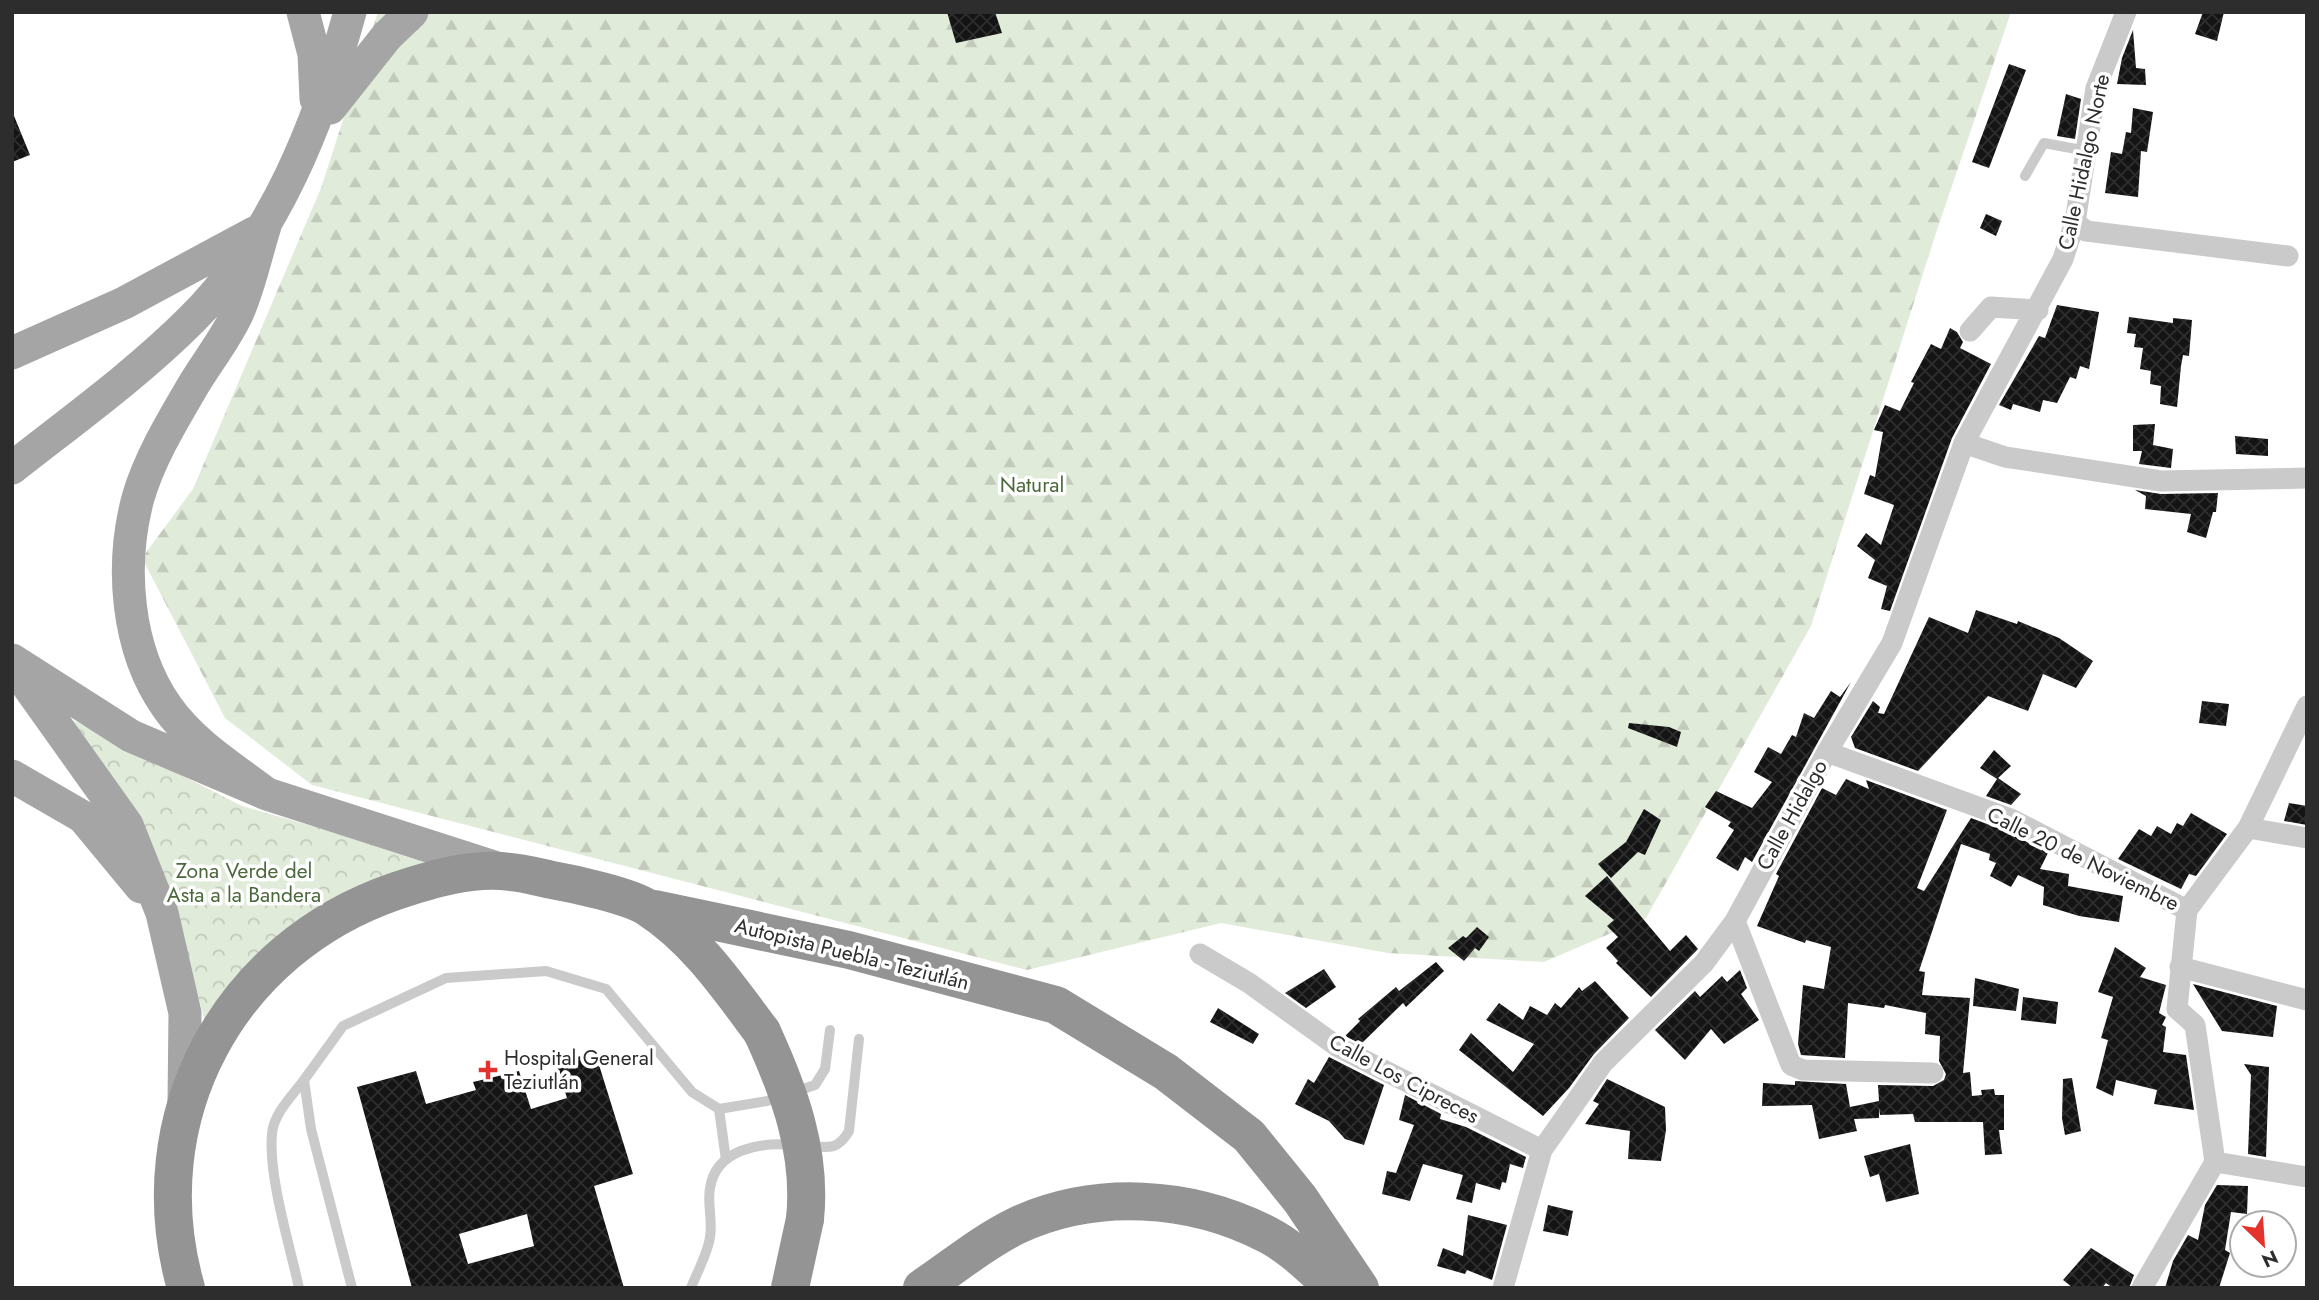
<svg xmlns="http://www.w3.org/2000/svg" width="2319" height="1300" font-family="Jost,sans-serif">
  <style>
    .forest { fill: url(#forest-firs) }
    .park { fill: url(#park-crowns) }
    .building { fill: url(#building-cross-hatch); fill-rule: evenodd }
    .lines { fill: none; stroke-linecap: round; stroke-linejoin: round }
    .lane { stroke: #cacaca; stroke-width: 10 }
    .street { stroke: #cacaca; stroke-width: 21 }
    .primary { stroke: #a5a5a5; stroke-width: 33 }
    .highway { stroke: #949494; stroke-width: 38 }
    .highway-bridge { stroke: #949494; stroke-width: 38 }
    .poi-dot { fill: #e4322e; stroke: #fff; stroke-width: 2.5 }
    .labels { text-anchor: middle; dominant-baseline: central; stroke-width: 7; stroke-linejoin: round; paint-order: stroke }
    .street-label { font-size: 21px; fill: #2d2d2d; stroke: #fff }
    .park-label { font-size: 21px; fill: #4b683b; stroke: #fff }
    .poi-label { font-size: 21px; fill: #2d2d2d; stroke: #fff; text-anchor: start }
  </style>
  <defs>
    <pattern id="forest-firs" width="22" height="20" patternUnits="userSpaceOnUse" patternTransform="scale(1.75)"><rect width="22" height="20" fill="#e1ebda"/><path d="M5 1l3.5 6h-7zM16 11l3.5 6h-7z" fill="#c1cabb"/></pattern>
    <pattern id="park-crowns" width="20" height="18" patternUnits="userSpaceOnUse" patternTransform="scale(1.75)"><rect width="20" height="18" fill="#e1ebda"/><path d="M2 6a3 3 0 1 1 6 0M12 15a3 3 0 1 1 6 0" fill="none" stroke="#c1cabb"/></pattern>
    <pattern id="building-cross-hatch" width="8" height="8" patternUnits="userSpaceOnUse" patternTransform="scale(1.75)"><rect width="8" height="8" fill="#141414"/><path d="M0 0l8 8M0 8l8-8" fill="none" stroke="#2e2e2e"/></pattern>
  </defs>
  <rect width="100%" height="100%" fill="#fff"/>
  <!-- forest -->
  <path class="forest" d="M378,12H2011L1935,236L1811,626L1646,918L1544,962L1388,953L1221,923L1027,970L312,785L225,718L142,558L193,489L321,188Z"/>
  <!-- park -->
  <path class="park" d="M73,720L242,806L439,862L208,1032L165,877Z"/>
  <!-- building -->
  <path class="building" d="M947,12H995L1002,33L956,43Z
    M2203,12H2224L2217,41L2195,34Z
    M2133,30L2136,68L2145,69L2146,85L2117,84L2122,58Z
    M2009,64L2026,70L1989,168L1972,162Z
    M2066,94L2081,99L2075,139L2057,136Z
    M2133,108L2153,112L2147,152L2141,151L2138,197L2105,193L2111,152L2122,154L2126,132L2131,133Z
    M12,111L30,155L12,162Z
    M1986,214L2002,221L1996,236L1980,228Z
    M2057,305L2099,312L2089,369L2080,366L2076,379L2070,377L2057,403L2043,400L2040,412L2013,404L2011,410L1999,405L2039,336L2045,338Z
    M2129,317L2173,323V318L2192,320L2189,356L2183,355L2181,366L2177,407L2160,404L2161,386L2150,384L2151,371L2140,369L2143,348L2134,347L2136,334L2127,333Z
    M1950,328L1957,332L1963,342L1960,348L1991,364L1952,438L1890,611L1881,609L1887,586L1868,578L1875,560L1857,546L1866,533L1881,545L1894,505L1864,494L1870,475L1875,477L1883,432L1874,430L1885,405L1900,411L1914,383L1911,382L1931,344L1941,349Z
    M2155,424L2153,445L2173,449L2171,468L2139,464L2142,451H2133V425Z
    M2235,436L2268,439V456L2236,454Z
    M2135,490L2161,494L2218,493L2216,512H2213L2206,538L2187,532L2191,514L2145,509L2146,496Z
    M1976,610L2017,624L2018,621L2059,638L2093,661L2076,688L2043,674L2028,711L1988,696L1918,771L1855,748L1851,737L1873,701L1880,707L1878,713L1884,714L1929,617L1968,633Z
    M1851,682L1752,862L1745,857L1738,871L1716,858L1734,830L1728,826L1731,822L1705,807L1716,791L1752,808L1772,782L1754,772L1768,747L1781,754L1792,735L1796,737L1804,713L1814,718L1831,691L1840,697Z
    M2202,701L2229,704L2226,726L2199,723Z
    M1629,723L1669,727L1681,732L1677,747L1628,728Z
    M1994,750L2011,766L1998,778L2021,794L2011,805L1986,796L1997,779L1980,768Z
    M1846,779L1869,789L1866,780L1947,810L1917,888L1924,891L1971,818L2006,831L2048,853L2040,869L2069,874L2068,886L2123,896L2119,922L2079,916L2043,905L2044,887L2018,875L2011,887L1990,876L1996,863L1989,860L1990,854L1961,844L1919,971L1925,972L1922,995L1970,998L1963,1073L1970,1072L1972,1096L1982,1095L1981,1090L1994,1089L1995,1095H2004V1130H1999L2002,1154L1985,1155L1983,1122H1915L1913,1114L1880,1115L1879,1108V1118L1854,1119L1857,1131L1819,1139L1812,1105L1762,1106L1763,1083L1795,1085V1081L1846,1084L1850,1107L1879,1101L1878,1085L1933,1086L1944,1080L1946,1074L1939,1061L1940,1036L1925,1034L1926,1013L1885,1005L1884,1008L1848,1003L1845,1058L1801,1055L1798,1044L1803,985L1824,989L1831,947L1806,940L1805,943L1757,926L1779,876L1776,874L1822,788L1836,795Z
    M2289,803L2307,806V825L2284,821Z
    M1644,809L1661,820L1645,855L1638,852L1611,878L1598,864L1626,842Z
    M2191,813L2227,834L2196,876L2189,874L2181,889L2118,859L2139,829L2151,836L2157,826L2171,834L2177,823L2183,826Z
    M1607,876L1670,951L1686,935L1698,949L1651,997L1616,963L1618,961L1606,948L1618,937L1607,926L1614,920L1585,896Z
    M1477,927L1489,937L1479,951L1475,948L1464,961L1448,948L1463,936L1466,938Z
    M2115,947L2146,968L2140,977L2166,985L2159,1013L2166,1017L2162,1025L2166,1027L2163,1052L2186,1055L2194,1110L2154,1104L2157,1090L2116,1080L2113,1096L2096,1088L2108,1040L2101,1038L2113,997L2098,992Z
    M1436,962L1444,971L1406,1007L1403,1003L1361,1044L1345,1036L1360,1021L1358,1019L1396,987L1399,991Z
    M1324,969L1336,987L1306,1008L1285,993Z
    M1740,970L1747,988L1741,994L1759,1020L1724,1044L1711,1029L1685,1060L1655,1030L1695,991L1700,997L1722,976L1727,982Z
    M1975,978L2019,989L2016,1011L1973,1006Z
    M1595,981L1629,1018L1594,1054L1569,1088L1543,1116L1459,1050L1471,1033L1513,1072L1534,1044L1486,1020L1499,1003L1523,1020L1530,1006L1547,1015L1555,1003L1561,1008L1579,987L1582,991Z
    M2193,984L2277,1006L2273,1037L2222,1031Z
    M2023,997L2058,1002L2056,1024L2021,1020Z
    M1218,1008L1259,1034L1253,1044L1210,1022Z
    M595,1052L633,1174L594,1186L624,1288H412L357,1087L416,1071L426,1104L476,1090L473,1082L519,1071L531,1109L567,1098L556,1063ZM527,1214L534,1246L468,1264L459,1234Z
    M1329,1057L1384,1085L1364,1145L1345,1139L1329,1121L1295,1104L1308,1079L1314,1083Z
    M2244,1064L2269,1067L2266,1157L2248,1154L2251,1075Z
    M2072,1078L2081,1131L2065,1135L2062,1118L2063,1079Z
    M1607,1079L1665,1107L1666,1130L1661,1161L1628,1159L1630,1131L1585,1124L1599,1104L1593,1101Z
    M1405,1095L1441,1114L1440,1119L1466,1127L1526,1157L1523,1168L1510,1164L1506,1183L1502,1182L1500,1190L1476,1183L1472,1203L1456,1199L1463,1175L1423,1164L1410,1201L1382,1194L1387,1171L1396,1173L1414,1125L1399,1120Z
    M1910,1144L1919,1194L1886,1202L1879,1174L1870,1177L1864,1156Z
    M2217,1185L2248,1186L2247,1214L2231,1212L2225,1250L2230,1253L2219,1288H2165L2173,1261L2188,1235L2198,1240L2205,1205Z
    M1548,1205L1573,1211L1568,1236L1543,1231Z
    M1468,1215L1507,1225L1492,1280L1467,1270L1465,1274L1437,1266L1443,1248L1463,1256Z
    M2091,1248L2134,1275L2129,1288H2113L2106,1283L2102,1288H2073L2063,1280Z"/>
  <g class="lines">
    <!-- lane -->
    <path class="lane" d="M2025,176L2044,143L2076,149L2088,148
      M719,1109L726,1160
      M809,1146C829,1148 838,1150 849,1131L859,1039
      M299,1288C290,1246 268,1176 272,1134C273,1114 293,1095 304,1080
      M352,1288L311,1129L304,1080L343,1026L446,978L546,971L606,989L692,1092L719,1109L767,1101L815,1085L825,1069L830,1030
      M691,1288C697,1272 708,1253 710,1237C713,1221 707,1204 710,1188C716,1149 760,1142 793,1145"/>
    <!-- street -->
    <path class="street" d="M2075,222L2086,231L2288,256
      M1970,331L1991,307L2038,310
      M1964,443L2005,457L2161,481L2307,478
      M1827,752L2011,819L2187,910
      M2248,828L2307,838
      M1735,921L1791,1065L1803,1070L1933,1073
      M1200,954L1249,983L1338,1047L1542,1150
      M2180,967L2307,1000
      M2215,1162L2307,1177
      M1503,1288L1542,1150L1603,1063L1704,963L1735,921L1827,752L1892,643L1964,443L2063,259L2075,222L2096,88L2126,12
      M2142,1288L2215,1162L2195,1025L2177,1009L2187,910L2248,828L2307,706"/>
    <!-- primary -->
    <path class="primary" d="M303,12L314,54L316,99
      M330,108L387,36L412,12
      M265,226C256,254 250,285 238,312C226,339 206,363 191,389C171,423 149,460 138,498C120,565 126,649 167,707C192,743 233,768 267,794
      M12,353L124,303L254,233
      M12,468C73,420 137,374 192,319C275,236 319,124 350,12
      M12,660L131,736L267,794L500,869
      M18,672L127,825L162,913L185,1013L184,1102
      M12,776L83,817L141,887"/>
    <!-- highway -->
    <path class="highway" d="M655,909L849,950L1056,1005L1166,1072L1249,1136L1300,1199L1360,1288
      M186,1288C137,1117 229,948 396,891C432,879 472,867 510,872C524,873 538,877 552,880C575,884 630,896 648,908C696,939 729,988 762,1032
      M790,1288L805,1219
      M922,1288C952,1268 983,1242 1016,1226C1095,1189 1191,1195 1268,1235C1293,1248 1313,1269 1334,1288"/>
    <!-- highway-bridge -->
    <path class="highway-bridge" d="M762,1032C789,1091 812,1152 805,1219"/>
  </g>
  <!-- markers -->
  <path class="poi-dot" d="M484.5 1059.5h7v7h7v7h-7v7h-7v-7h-7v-7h7z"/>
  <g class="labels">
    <!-- street labels -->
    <g class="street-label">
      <text transform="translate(2084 162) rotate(-78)">Calle Hidalgo Norte</text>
      <text transform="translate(1792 815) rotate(-61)">Calle Hidalgo</text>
      <text transform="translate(2083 859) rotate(26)">Calle 20 de Noviembre</text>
      <text transform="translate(852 954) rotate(14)">Autopista Puebla - Teziutlán</text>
      <text transform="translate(1404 1079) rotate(28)">Calle Los Cipreces</text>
    </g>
    <!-- park labels -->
    <g class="park-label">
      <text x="1032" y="485">Natural</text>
      <text x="244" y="871">Zona Verde del<tspan x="244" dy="24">Asta a la Bandera</tspan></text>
    </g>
    <!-- poi labels -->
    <g class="poi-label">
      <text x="504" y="1058">Hospital General<tspan x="504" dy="24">Teziutlán</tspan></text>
    </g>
  </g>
  <!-- border -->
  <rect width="2319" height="1300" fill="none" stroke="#2d2d2d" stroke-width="28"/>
  <!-- north arrow -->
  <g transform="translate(2263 1244) rotate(155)"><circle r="33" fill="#ffffff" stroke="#ababab" stroke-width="2"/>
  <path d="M0-5L12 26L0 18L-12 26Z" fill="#e4322e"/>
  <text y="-10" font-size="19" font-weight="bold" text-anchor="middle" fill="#2d2d2d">N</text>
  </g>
</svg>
